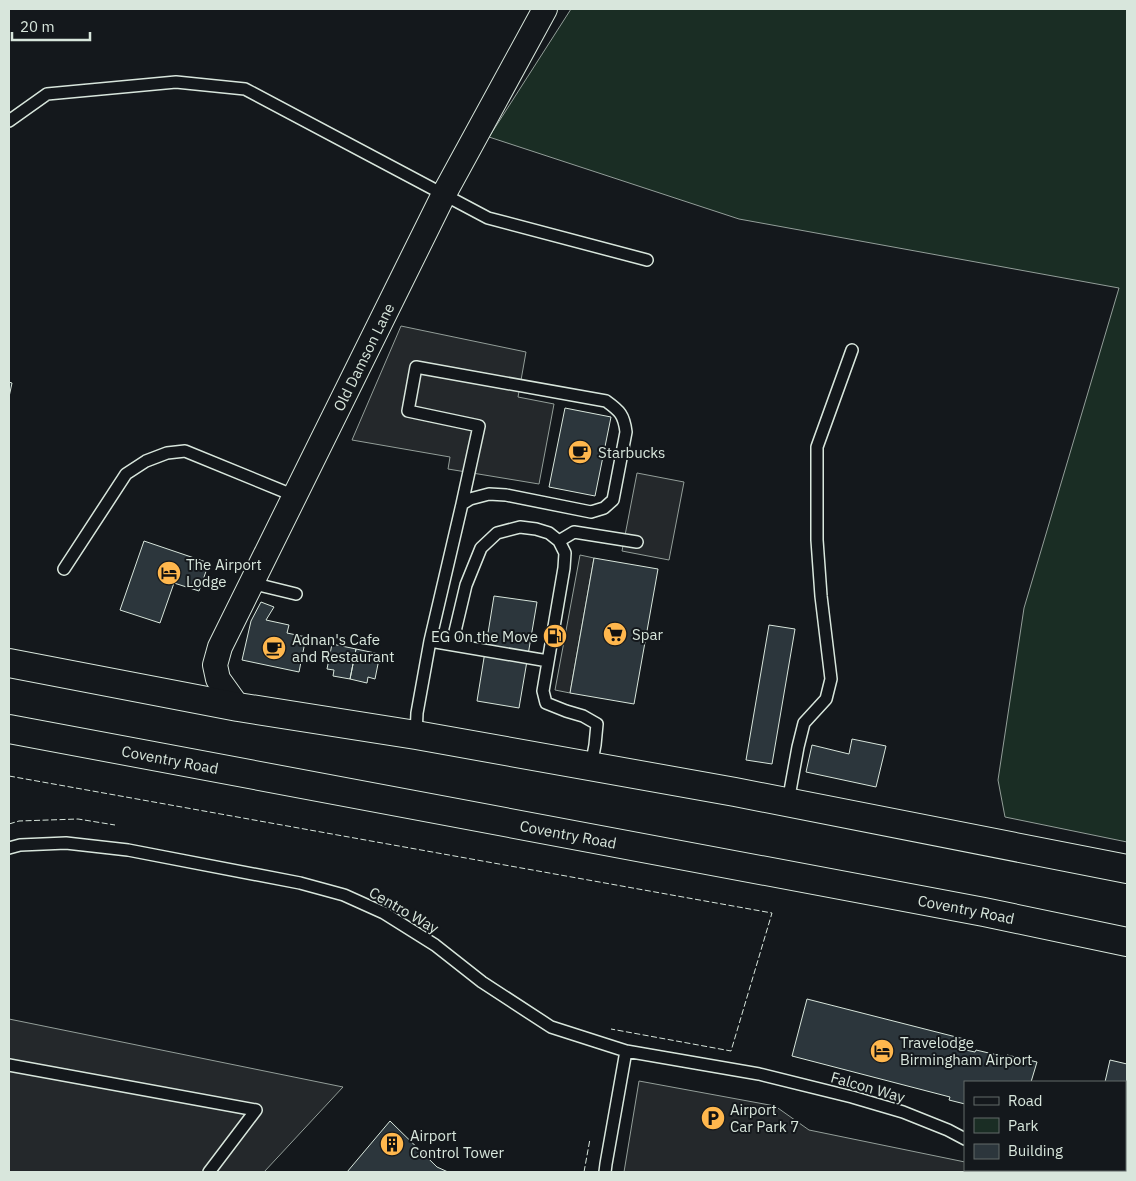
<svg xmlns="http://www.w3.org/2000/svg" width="1136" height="1181" font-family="'IBM Plex Sans',sans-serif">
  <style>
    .green { fill: #1a2d24; stroke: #939e99 }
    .parking { fill: #24282b; stroke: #939e99 }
    .building { fill: #2c363c; stroke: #d8e6dc }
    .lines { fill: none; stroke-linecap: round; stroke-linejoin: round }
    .service-casing { stroke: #d8e6dc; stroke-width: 14 }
    .minor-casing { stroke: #d8e6dc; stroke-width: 26 }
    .trunk-casing { stroke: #d8e6dc; stroke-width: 30 }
    .service { stroke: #14181c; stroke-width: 11 }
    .minor { stroke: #14181c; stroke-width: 24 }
    .trunk { stroke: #14181c; stroke-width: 28 }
    .fence { stroke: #d8e6dc; stroke-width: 1; stroke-dasharray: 6 2.5; stroke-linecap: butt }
    .labels { text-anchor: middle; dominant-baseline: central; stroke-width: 4; stroke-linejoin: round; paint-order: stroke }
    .street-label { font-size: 15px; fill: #d8e6dc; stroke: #14181c }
    .poi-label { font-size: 15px; fill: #d8e6dc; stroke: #14181c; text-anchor: start }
  </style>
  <rect width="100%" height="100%" fill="#14181c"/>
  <!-- green -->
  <path class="green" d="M571,9H1127V842L1005,817L998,780L1024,608L1119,288L739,219L489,137Z"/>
  <!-- parking -->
  <path class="parking" d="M401,326L526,352L518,397L554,404L539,484L448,469L450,457L352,440Z
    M637,473L684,482L669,560L622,551Z
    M580,555L594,558L570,693L555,690Z
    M9,1019L343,1087L264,1172H9Z
    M639,1081L775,1106L809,1130L965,1162V1170H970V1172H624Z"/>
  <!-- building -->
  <path class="building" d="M9,382L12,383L9,397Z
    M565,408L611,417L595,496L549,487Z
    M144,541L209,563L199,591L174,583L160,623L120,610Z
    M594,558L658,569L634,704L570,693Z
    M494,596L537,602L519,708L477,701Z
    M261,602L274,607L266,620L289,625L287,633L306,637L299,672L242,660L251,621Z
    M769,625L795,629L772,764L746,760Z
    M332,644L356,649L350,679L333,676L334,670L327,669Z
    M356,649L380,654L375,679L368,677L367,683L350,679Z
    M852,739L886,746L876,787L806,772L812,745L849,754Z
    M807,999L964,1039L961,1049L975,1052L976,1050L1006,1057L1007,1055L1037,1062L1031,1082H965V1104L949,1100L950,1097L792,1056Z
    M1110,1060L1127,1064V1131L1125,1130V1082H1105Z
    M390,1121L437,1167L448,1172H347Z"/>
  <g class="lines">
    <!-- service casing -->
    <g class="service-casing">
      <path id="service" d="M9,121L47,94L176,82L245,89L488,218L647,260
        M416,367L606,401C620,411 624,415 626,432L613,500L604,508L591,512L506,495L489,494L470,499L462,504L479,426L408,411Z
        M559,541L574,532L637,542
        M64,569L126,474L146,461L167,453L185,451L295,496
        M251,583L296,594
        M430,641L548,661
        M452,644L466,585L481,548L497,533L520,527L536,529L549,533L559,541L565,553L564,568L543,691L546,703L566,711L583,716L597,724L595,745L591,766
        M416,735L417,713L430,641L462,504
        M788,802L798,747L804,723L826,699L831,679L821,596L817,540V447L852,350
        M9,848L20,845L66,843L128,850L300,883L344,895L384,913L435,945L482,982L551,1027L626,1051L759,1074L852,1097L903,1112L948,1130L965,1139
        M9,1065L256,1110L209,1172
        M1016,1170L1020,1172
        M605,1172L606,1164L626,1051"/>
    </g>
    <!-- minor casing -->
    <g class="minor-casing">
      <g id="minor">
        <path id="s1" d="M238,707L218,679L215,665L220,647L444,194L545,9"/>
      </g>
    </g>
    <!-- trunk casing -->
    <g class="trunk-casing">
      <g id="trunk">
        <path d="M9,663L238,707L416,735L735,792L1127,869"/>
        <path id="s2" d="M9,729L984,912L1127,942"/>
      </g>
    </g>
    <!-- service -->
    <use href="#service" class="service"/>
    <!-- minor -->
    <use href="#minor" class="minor"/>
    <!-- trunk -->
    <use href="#trunk" class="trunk"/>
    <!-- fence -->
    <path class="fence" d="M9,776L772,913L731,1051L611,1029
      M9,824L19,821L78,819L115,825
      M584,1172L590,1139"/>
  </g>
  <!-- icons -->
  <defs>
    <g id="cafe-disc" transform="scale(1.25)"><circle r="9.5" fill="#ffb74d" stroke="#14181c"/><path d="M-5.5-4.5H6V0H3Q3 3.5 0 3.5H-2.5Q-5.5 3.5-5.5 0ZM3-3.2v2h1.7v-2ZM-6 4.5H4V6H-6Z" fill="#111"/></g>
    <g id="hotel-disc" transform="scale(1.25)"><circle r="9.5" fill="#ffb74d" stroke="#14181c"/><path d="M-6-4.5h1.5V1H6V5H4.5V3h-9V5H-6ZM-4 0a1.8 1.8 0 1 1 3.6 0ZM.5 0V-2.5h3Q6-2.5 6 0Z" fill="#111"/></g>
    <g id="supermarket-disc" transform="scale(1.25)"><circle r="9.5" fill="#ffb74d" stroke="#14181c"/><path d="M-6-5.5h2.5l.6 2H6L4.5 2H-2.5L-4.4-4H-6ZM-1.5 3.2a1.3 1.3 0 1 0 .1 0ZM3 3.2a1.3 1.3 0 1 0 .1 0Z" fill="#111"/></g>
    <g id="fuel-disc" transform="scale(1.25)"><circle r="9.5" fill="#ffb74d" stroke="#14181c"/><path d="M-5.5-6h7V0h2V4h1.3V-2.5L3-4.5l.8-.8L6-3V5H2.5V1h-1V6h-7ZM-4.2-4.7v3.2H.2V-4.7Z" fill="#111"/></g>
    <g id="parking-disc" transform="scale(1.25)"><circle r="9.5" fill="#ffb74d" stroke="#14181c"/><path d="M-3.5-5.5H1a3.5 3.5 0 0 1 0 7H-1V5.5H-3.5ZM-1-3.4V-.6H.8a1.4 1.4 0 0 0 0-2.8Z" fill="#111"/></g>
    <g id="building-disc" transform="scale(1.25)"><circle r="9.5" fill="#ffb74d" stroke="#14181c"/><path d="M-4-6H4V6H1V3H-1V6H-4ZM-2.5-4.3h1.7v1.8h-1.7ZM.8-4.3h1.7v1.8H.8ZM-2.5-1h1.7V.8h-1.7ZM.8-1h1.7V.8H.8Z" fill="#111"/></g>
  </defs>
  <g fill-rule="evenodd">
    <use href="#cafe-disc" x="580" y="452"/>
    <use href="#hotel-disc" x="169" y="573"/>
    <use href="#supermarket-disc" x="615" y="634"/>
    <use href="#fuel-disc" x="555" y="636"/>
    <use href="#cafe-disc" x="274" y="648"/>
    <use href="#hotel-disc" x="882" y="1051"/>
    <use href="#parking-disc" x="713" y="1118"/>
    <use href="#building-disc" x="392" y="1144"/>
  </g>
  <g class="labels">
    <!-- street labels -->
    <g class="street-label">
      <text stroke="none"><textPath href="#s1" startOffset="391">Old Damson Lane</textPath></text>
      <text stroke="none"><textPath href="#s2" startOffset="164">Coventry Road</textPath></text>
      <text stroke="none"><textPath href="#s2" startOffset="569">Coventry Road</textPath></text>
      <text stroke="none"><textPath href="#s2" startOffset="974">Coventry Road</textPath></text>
      <text transform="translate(404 910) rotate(30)">Centro Way</text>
      <text transform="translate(868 1087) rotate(16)">Falcon Way</text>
    </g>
    <!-- poi labels -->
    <g class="poi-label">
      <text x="598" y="452">Starbucks</text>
      <text x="186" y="564">The Airport<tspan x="186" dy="17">Lodge</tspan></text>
      <text x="632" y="634">Spar</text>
      <text x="538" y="636" text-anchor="end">EG On the Move</text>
      <text x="292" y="639">Adnan's Cafe<tspan x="292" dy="17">and Restaurant</tspan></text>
      <text x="900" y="1042">Travelodge<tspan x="900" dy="17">Birmingham Airport</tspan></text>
      <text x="730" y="1109">Airport<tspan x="730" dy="17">Car Park 7</tspan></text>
      <text x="410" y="1135">Airport<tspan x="410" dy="17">Control Tower</tspan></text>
    </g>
  </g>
  <!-- border -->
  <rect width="1136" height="1181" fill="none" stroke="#d8e6dc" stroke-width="20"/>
  <!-- legend -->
  <rect x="964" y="1081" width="162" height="90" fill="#14181c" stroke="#626a69"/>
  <rect x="974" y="1097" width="25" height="8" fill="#14181c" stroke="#626a69"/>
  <text x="1008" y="1106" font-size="15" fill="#d8e6dc">Road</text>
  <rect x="974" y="1118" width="25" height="15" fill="#1a2d24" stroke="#626a69"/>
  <text x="1008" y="1131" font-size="15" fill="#d8e6dc">Park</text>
  <rect x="974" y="1144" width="25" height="15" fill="#2c363c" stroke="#626a69"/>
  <text x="1008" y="1156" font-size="15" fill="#d8e6dc">Building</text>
  <!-- scale -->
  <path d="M12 32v8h78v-8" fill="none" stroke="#d8e6dc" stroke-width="2.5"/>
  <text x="20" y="32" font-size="15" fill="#d8e6dc" stroke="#14181c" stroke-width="4" paint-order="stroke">20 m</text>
</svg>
